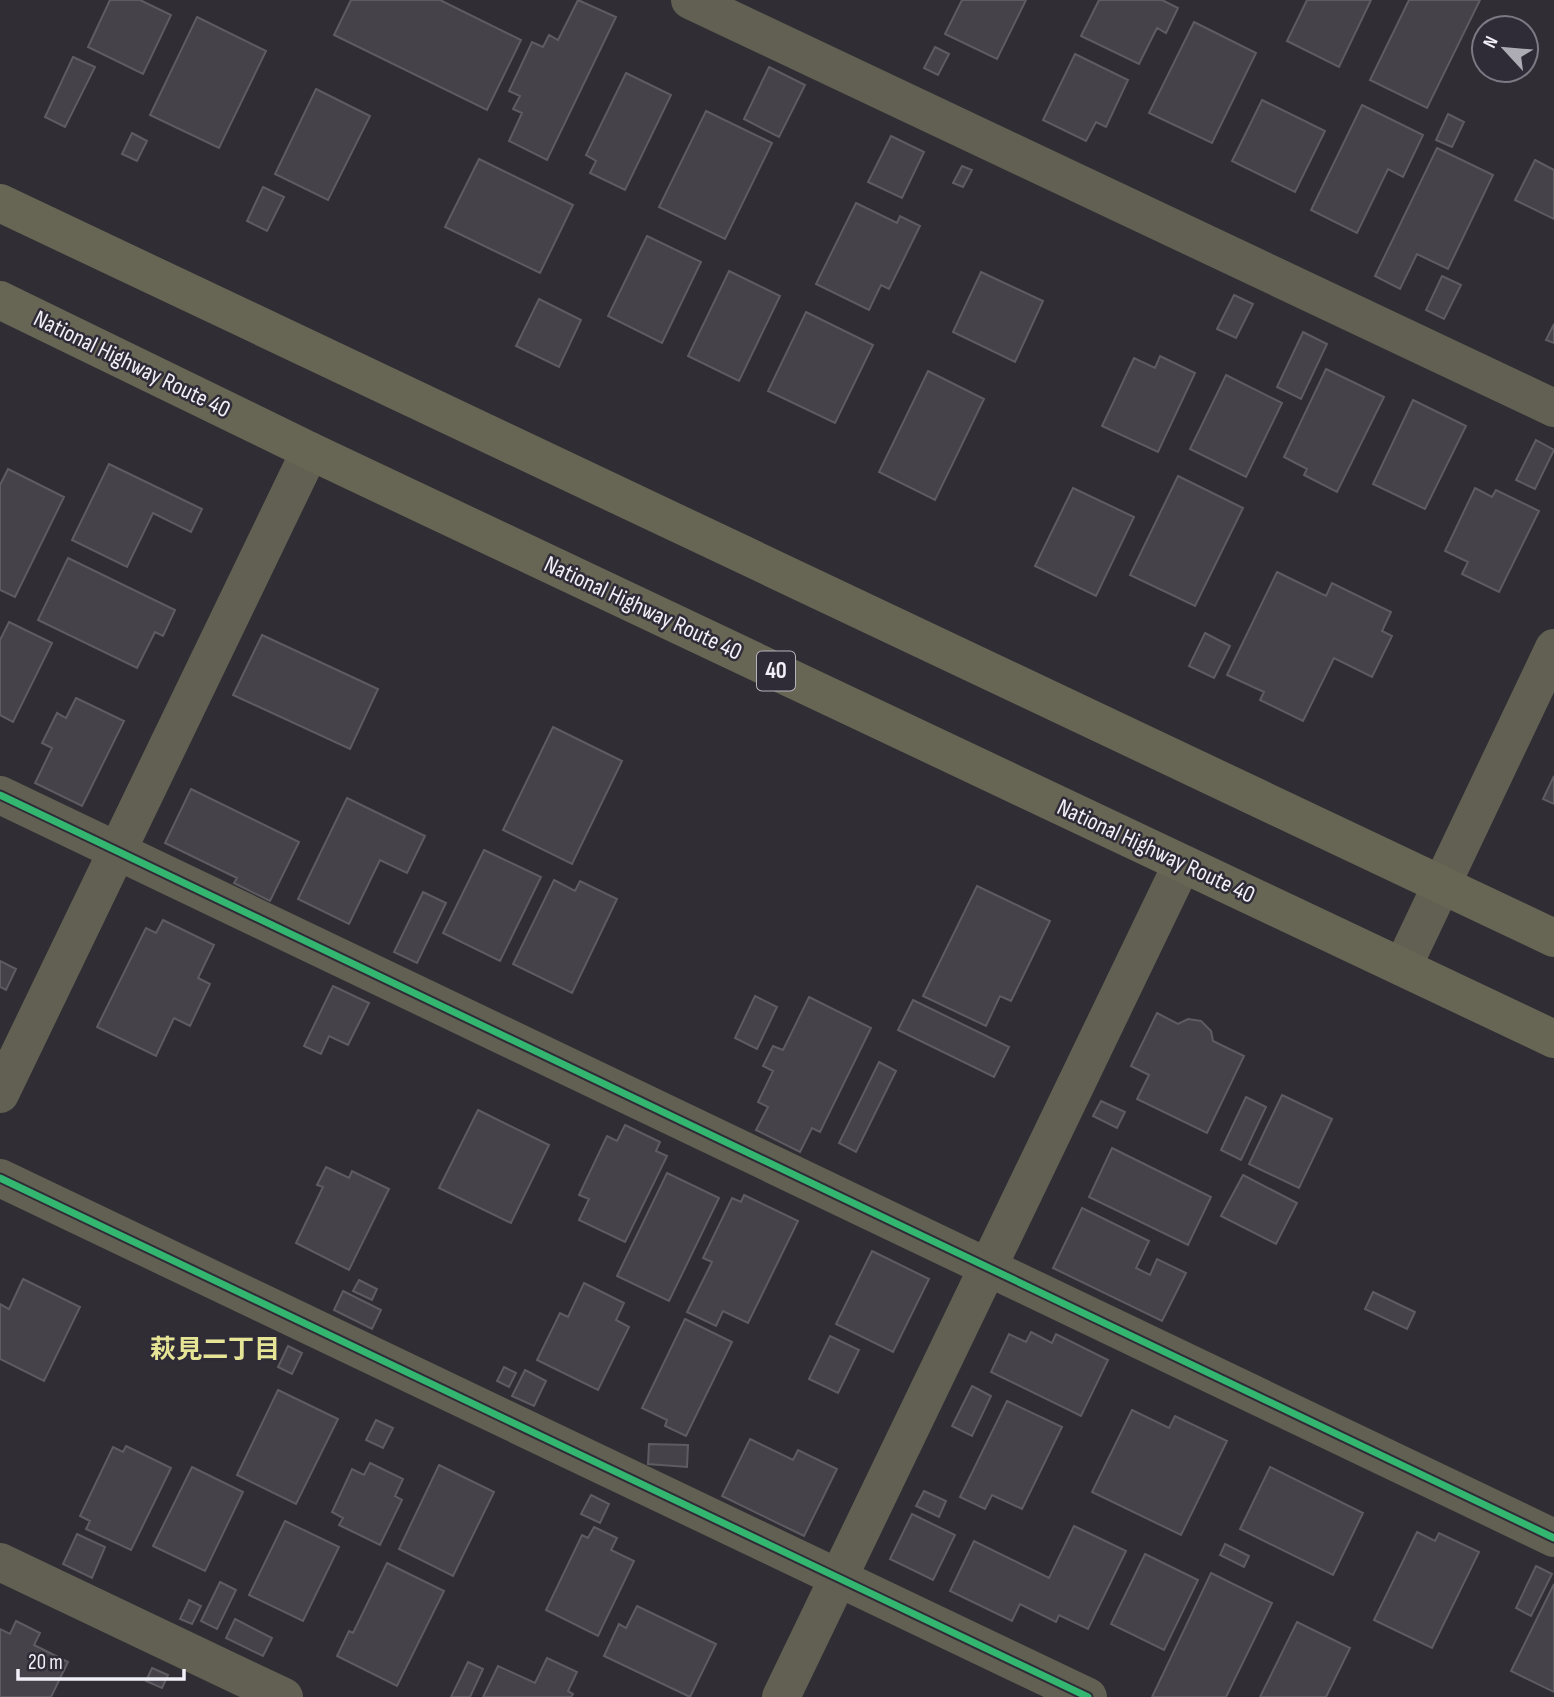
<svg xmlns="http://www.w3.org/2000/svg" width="1554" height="1697" font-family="'Sofia Sans Condensed','Noto Sans JP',sans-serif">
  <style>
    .building { fill: #454349; stroke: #5e5c61; stroke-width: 2 }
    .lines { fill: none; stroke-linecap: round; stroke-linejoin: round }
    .minor { stroke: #616052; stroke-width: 38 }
    .highway { stroke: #676554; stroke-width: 38 }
    .cycleway-casing { stroke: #2f2b37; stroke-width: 11 }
    .cycleway { stroke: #33b770; stroke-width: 7 }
    .labels { text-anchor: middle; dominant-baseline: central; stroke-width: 5; stroke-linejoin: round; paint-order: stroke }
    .shield { fill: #2f2b37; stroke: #b7b4bd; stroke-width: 2 }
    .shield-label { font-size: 23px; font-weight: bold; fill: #f1eff7 }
    .street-label { font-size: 24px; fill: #f1eff7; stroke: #2f2b37 }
    .neighbourhood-label { font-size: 26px; font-weight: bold; fill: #e6e495; stroke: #2f2b37 }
  </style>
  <rect width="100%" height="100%" fill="#302e34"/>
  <!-- building -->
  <path class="building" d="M110,0H140L171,15L143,74L88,47Z
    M351,0H440L521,40L487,110L334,35Z
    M578,0L616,17L547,160L509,141L522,113L513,109L520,96L509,91L532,42L543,47L549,35L558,40Z
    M962,0H1026L997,59L945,34Z
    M1099,0H1162L1178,8L1166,33L1157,28L1139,64L1081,36Z
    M1307,0H1371L1339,67L1287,41Z
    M1409,0H1480L1427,108L1370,80Z
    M197,17L266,51L219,148L150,115Z
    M1194,22L1256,53L1212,143L1149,113Z
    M935,47L949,54L938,75L924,68Z
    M1075,54L1128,80L1106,127L1096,122L1086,141L1043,120Z
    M73,57L95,67L65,127L45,117Z
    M769,67L805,85L779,137L744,119Z
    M626,73L671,95L625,190L590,173L596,161L586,155Z
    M316,89L370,116L328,200L275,174Z
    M1262,100L1325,131L1295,192L1232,161Z
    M1362,105L1423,135L1403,177L1388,169L1357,233L1311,210Z
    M706,111L772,143L725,239L659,207Z
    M1448,114L1464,122L1452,147L1436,140Z
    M132,133L147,141L137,161L122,154Z
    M891,136L924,152L902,198L868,182Z
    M1437,148L1493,175L1448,269L1417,254L1400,289L1375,276Z
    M479,159L573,205L540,273L445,227Z
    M1535,160L1554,170V219L1515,200Z
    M962,166L972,170L963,187L953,183Z
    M263,187L284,197L267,231L247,221Z
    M856,203L897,223L900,216L920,226L889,289L881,285L869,310L816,284Z
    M647,236L701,262L662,343L608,316Z
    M729,271L780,296L739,381L688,356Z
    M981,272L1043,301L1015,362L953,332Z
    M1442,276L1461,285L1444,319L1426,310Z
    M1234,295L1253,304L1236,338L1217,329Z
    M539,299L581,320L559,367L516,346Z
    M806,312L873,345L835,423L768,391Z
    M1554,324V343L1546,340Z
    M1303,332L1327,344L1301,399L1277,387Z
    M1160,356L1195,373L1158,452L1102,426L1134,358L1155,368Z
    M1326,369L1384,397L1337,492L1304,475L1307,469L1284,457Z
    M928,371L984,399L935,500L879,472Z
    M1226,375L1282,403L1246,477L1190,449Z
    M1413,400L1466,426L1425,509L1373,484Z
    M1536,440L1554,450L1535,489L1516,480Z
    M109,464L202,509L191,532L153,513L127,567L72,540Z
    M8,469L64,497L15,597L0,590V485Z
    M1178,476L1243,508L1195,606L1130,575Z
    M1073,488L1134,517L1096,596L1035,566Z
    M1475,488L1492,497L1496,490L1539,511L1499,592L1462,574L1468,562L1445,551Z
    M68,558L175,610L163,636L155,632L137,668L38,620Z
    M1277,572L1326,596L1332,583L1391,612L1382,631L1392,636L1372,677L1334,658L1303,721L1260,700L1264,692L1227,675Z
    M9,622L52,643L13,722L0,715V640Z
    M1205,633L1230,646L1214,678L1189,666Z
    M262,635L378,689L350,749L233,695Z
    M76,698L124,721L82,806L35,783L52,748L42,743L57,713L66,718Z
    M553,727L622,761L572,864L503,830Z
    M1554,776V804L1543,799Z
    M191,789L299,842L270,901L234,883L237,878L165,843Z
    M347,798L425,836L407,873L380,860L349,924L298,899Z
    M484,850L541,877L500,961L443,933Z
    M554,880L575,891L580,881L617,899L572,993L513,964Z
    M977,886L1050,921L1011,1001L1000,996L986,1026L923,996Z
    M423,892L446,903L417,963L394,952Z
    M163,920L214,945L198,978L210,984L190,1026L174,1018L156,1056L97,1027L146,928L156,933Z
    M0,961L16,969L6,990L0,987Z
    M333,986L369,1003L348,1045L329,1036L321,1054L304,1046Z
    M755,996L777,1007L757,1049L735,1038Z
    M809,997L871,1028L820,1132L812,1128L800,1152L756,1130L768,1107L758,1102L773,1071L763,1066L773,1046L783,1050Z
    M913,1000L1009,1047L994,1077L898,1030Z
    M1157,1013L1178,1024L1188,1019L1201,1021L1211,1031L1213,1041L1244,1056L1207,1133L1137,1099L1149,1075L1131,1066Z
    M879,1062L896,1071L856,1152L839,1143Z
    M1282,1095L1332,1119L1299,1188L1249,1164Z
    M1246,1097L1266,1107L1241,1160L1221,1150Z
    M1101,1101L1125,1112L1117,1128L1093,1116Z
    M478,1110L549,1145L511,1223L439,1188Z
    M625,1125L660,1142L656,1151L667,1156L625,1242L579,1220L589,1199L579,1195L607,1136L617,1141Z
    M1112,1148L1211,1197L1188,1245L1089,1197Z
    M326,1167L349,1178L352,1171L389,1189L349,1270L296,1243L323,1187L317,1185Z
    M667,1173L719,1198L669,1301L617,1276Z
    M1243,1175L1297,1203L1276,1244L1221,1216Z
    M744,1195L798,1221L748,1323L723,1311L716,1326L687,1312L712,1262L703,1258L732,1198L741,1202Z
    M1082,1208L1149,1241L1136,1268L1150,1275L1157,1259L1186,1273L1162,1321L1053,1268Z
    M872,1251L929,1279L893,1352L836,1324Z
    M23,1279L80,1307L44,1381L0,1359V1304L9,1309Z
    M359,1280L377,1289L372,1300L353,1291Z
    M584,1283L624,1303L616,1320L629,1327L598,1390L537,1360L560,1313L568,1317Z
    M343,1291L381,1310L372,1329L334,1310Z
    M1373,1292L1415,1312L1407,1329L1365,1309Z
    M685,1319L732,1342L686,1436L665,1426L667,1420L642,1408Z
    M1031,1332L1052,1343L1056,1334L1108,1360L1081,1416L991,1372L1009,1334L1026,1342Z
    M830,1336L859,1350L838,1393L809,1379Z
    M288,1346L302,1353L292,1374L278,1367Z
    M504,1367L516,1373L509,1387L497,1381Z
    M525,1370L546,1381L534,1406L512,1396Z
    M972,1386L991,1396L972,1436L952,1426Z
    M278,1390L338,1419L296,1504L237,1475Z
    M1007,1401L1062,1427L1022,1509L992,1495L985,1509L960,1497Z
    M1132,1410L1169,1428L1175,1416L1227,1441L1181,1535L1092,1492Z
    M376,1420L393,1428L383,1448L366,1440Z
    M750,1439L793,1460L798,1450L837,1469L804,1536L722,1496Z
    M649,1444L688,1445L687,1467L648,1464Z
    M126,1446L171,1468L131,1550L86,1529L90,1521L80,1516L113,1447L123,1452Z
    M370,1463L403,1479L395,1496L402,1500L380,1545L339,1525L343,1518L332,1512L352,1469L364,1475Z
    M439,1465L494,1492L453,1576L399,1549Z
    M192,1467L243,1492L205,1571L153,1546Z
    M1270,1467L1363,1513L1333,1575L1240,1529Z
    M924,1491L946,1501L939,1517L916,1506Z
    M591,1495L609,1504L600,1523L581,1514Z
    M912,1514L955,1535L933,1580L890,1559Z
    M285,1521L339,1547L303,1621L249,1595Z
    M1074,1526L1126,1551L1088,1629L1059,1615L1056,1622L1020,1604L1012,1621L950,1591L974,1541L1049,1578Z
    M594,1527L617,1538L611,1550L634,1561L598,1636L546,1610L582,1535L588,1538Z
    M1417,1532L1435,1541L1439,1533L1479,1552L1432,1648L1374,1620Z
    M77,1534L105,1547L92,1578L63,1564Z
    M1225,1544L1249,1556L1244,1567L1220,1555Z
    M1145,1554L1198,1580L1164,1650L1111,1624Z
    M387,1563L444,1591L397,1686L337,1656L349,1631L353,1633Z
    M1536,1566L1552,1574L1531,1616L1516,1608Z
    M1211,1573L1272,1603L1226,1697H1152Z
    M220,1582L236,1590L217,1629L201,1621Z
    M1554,1584V1692L1511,1671Z
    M189,1600L201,1606L192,1624L180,1619Z
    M637,1606L716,1644L690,1697L604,1656L619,1624L626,1628Z
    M235,1619L272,1638L263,1656L226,1638Z
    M16,1621L40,1633L34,1645L68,1662L51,1697H0V1629L10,1634Z
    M1297,1622L1350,1648L1326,1697H1260Z
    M547,1658L577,1672L568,1691L573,1694L571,1697H483L498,1666L535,1683Z
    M468,1662L483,1669L470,1697H451Z
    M152,1668L168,1675L162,1688L146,1681Z"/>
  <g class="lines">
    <!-- minor -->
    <path class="minor" d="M690,0L1554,408
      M0,795L1554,1538
      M1403,966L1554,648
      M0,1094L310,451
      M0,1178L1088,1697
      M0,1562L284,1697
      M781,1697L1182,864"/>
    <!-- highway -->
    <path class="highway" d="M0,203L1554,938
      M0,300L310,451L1554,1039"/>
    <!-- cycleway casing -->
    <g class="cycleway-casing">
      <path id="cycleway" d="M0,795L1554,1538
        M0,1178L1088,1697"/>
    </g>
    <!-- cycleway -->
    <use href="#cycleway" class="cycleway"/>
  </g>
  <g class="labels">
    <!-- shield labels -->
    <rect class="shield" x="757" y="651.5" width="38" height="39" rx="5"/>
    <g class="shield-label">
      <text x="776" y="671">40</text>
    </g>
    <!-- street labels -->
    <g class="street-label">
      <text transform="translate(132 364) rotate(26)">National Highway Route 40</text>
      <text transform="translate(643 608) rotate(25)">National Highway Route 40</text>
      <text transform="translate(1156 851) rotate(25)">National Highway Route 40</text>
    </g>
    <!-- neighbourhood labels -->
    <g class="neighbourhood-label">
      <text x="215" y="1350">萩見二丁目</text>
    </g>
  </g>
  <!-- north arrow -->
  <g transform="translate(1505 49) rotate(296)"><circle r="33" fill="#2f2b37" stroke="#7d7984" stroke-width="2"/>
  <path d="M0-5L12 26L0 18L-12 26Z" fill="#adabb3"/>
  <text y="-10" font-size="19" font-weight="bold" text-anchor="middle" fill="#f1eff7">N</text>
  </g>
  <!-- scale -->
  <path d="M18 1669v10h166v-10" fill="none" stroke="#f1eff7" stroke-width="3.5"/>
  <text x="28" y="1669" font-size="21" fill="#f1eff7" stroke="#2f2b37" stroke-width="5" paint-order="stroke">20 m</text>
</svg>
